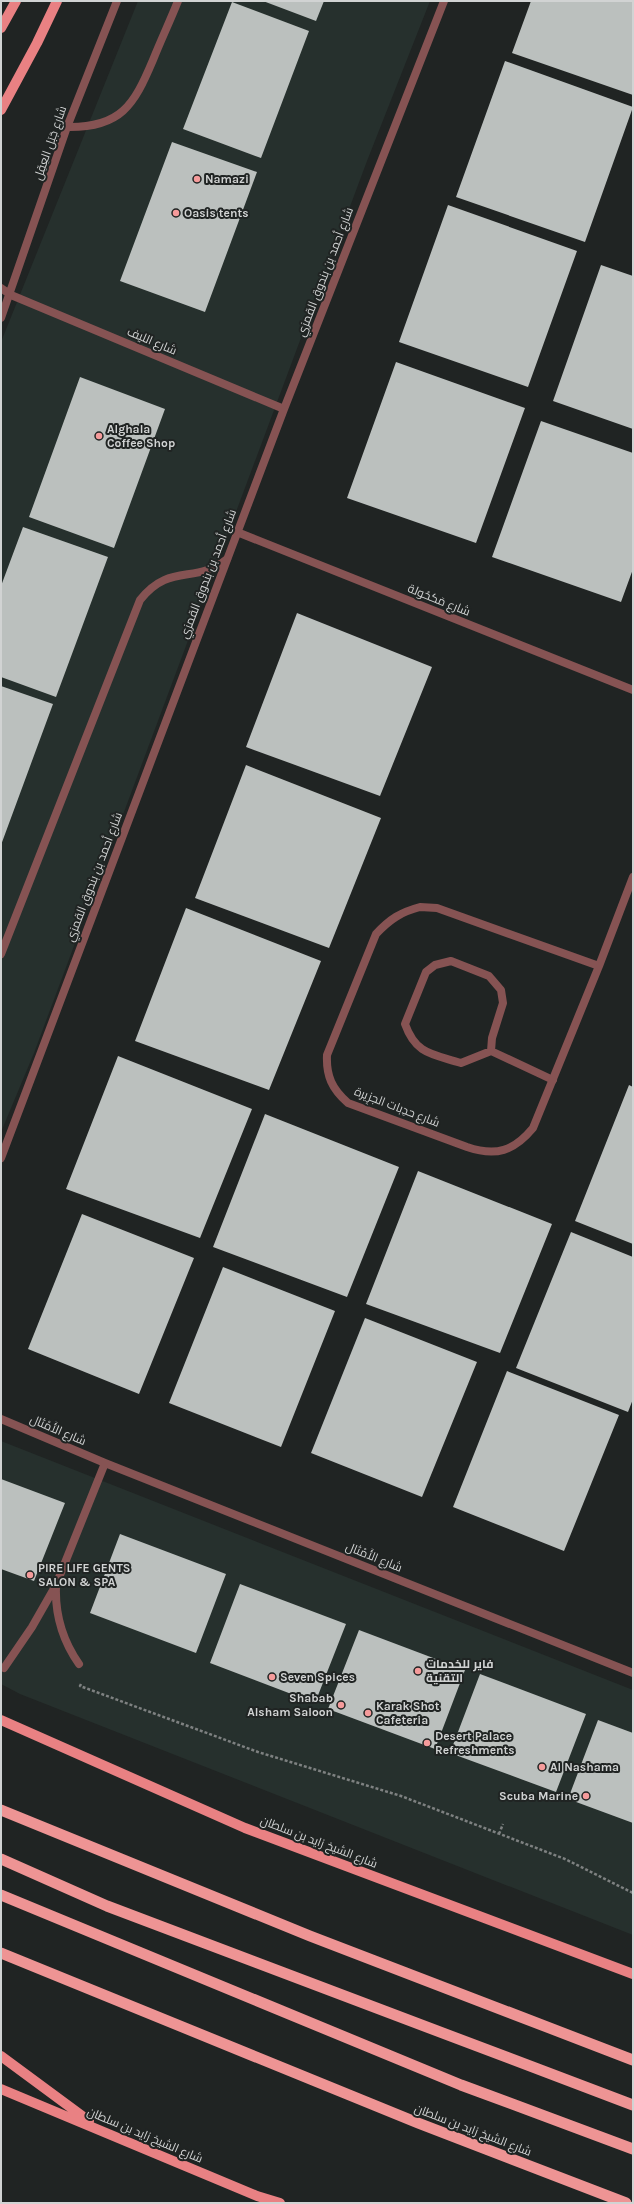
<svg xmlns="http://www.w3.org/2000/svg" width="634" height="2204" font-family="Karla,Cairo,sans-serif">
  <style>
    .built { fill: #26302d }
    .building { fill: #bbc0be }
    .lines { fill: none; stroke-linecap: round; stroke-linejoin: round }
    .path { stroke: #7e8181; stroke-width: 2.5; stroke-dasharray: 3 2; stroke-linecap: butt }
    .service { stroke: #865353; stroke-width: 8 }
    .minor { stroke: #865353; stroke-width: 8 }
    .primary { stroke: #e98183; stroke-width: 10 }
    .trunk { stroke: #ee9494; stroke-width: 11 }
    .poi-dot { fill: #f59b9b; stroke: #202423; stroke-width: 1.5 }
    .labels { text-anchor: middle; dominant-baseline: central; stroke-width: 4; stroke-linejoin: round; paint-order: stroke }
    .street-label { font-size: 12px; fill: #d1d3d3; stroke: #202423 }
    .poi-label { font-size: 12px; font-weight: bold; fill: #d1d3d3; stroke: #202423; text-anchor: start }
  </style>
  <rect width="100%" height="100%" fill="#202423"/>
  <!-- built -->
  <path class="built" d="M138,1H430L367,161L34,1053L1,1132V342Z
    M1,1441L633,1690V1935L20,1694L1,1684Z"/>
  <!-- building -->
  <path class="building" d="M263,1H324L316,21Z
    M531,1H633V95L512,53Z
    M232,2L309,31L261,158L183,129Z
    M505,61L633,107L585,242L456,197Z
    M172,142L257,172L205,312L120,281Z
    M448,205L577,251L528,387L399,342Z
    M601,265L633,276V429L553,401Z
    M396,362L525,408L476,543L347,498Z
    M80,377L165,409L114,548L29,517Z
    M541,421L633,453V569L621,602L492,557Z
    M23,527L108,557L56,697L1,677V586Z
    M297,613L432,667L380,796L246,747Z
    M1,686L53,704L1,845Z
    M246,765L381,818L329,948L195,898Z
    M186,908L321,961L269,1090L135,1041Z
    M118,1056L252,1109L200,1238L66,1189Z
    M629,1085L633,1087V1244L575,1221Z
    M265,1114L399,1167L347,1297L213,1247Z
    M418,1171L552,1224L500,1353L366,1304Z
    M82,1214L194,1258L139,1394L28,1349Z
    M571,1232L633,1257V1399L628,1412L516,1368Z
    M223,1267L335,1311L281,1447L169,1403Z
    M365,1318L477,1362L422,1497L311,1453Z
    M507,1371L619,1415L564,1551L453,1507Z
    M1,1479L65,1503L34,1581L1,1569Z
    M120,1534L226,1574L196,1653L90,1613Z
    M240,1584L346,1624L315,1703L210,1663Z
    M359,1630L465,1670L435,1749L328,1709Z
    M480,1674L586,1714L556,1792L450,1753Z
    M598,1720L633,1733V1823L568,1799Z"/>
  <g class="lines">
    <!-- path -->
    <path class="path" d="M81,1684L80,1686L258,1752L401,1796L565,1859L633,1893
      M499,1834L503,1824"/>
    <!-- service -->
    <path class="service" d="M67,127C121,128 134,105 153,60C161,40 170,21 178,1
      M1,954L140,600C170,562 195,585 227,559
      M491,1051L492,1038L503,1003L501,990L489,976L451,961L435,965L426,972L405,1024C416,1055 433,1054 461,1063L491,1051L553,1080"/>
    <!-- minor -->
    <path class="minor" d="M1,288L11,295L284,409
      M1,318L67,127L117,1
      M237,532L633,690
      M420,907L437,908L599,966L533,1128C514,1151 496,1157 467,1147L348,1103C332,1089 326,1076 327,1055L376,934C390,919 401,912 420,907Z
      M599,966L633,877
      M1,1158L284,409L444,1
      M1,1419L105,1463L633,1673
      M56,1587C55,1616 63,1641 79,1664
      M4,1668L32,1627L56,1585L105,1463"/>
    <!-- primary -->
    <path class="primary" d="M1,28L16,1
      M1,110L37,43L57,1
      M1,1720L245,1828L633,1974
      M1,2056L89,2121
      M1,2089L257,2196L280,2203"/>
    <!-- trunk -->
    <path class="trunk" d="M1,1810L310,1936L633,2060
      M1,1859L107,1906L633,2105
      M1,1895L461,2085L633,2149
      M1,1953L418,2123L626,2203"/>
  </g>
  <!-- markers -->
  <g class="poi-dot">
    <circle cx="197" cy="179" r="4"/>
    <circle cx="176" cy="213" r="4"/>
    <circle cx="99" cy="436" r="4"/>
    <circle cx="30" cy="1575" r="4"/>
    <circle cx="418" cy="1671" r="4"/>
    <circle cx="272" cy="1677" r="4"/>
    <circle cx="341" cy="1705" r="4"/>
    <circle cx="368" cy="1713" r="4"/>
    <circle cx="427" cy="1743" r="4"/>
    <circle cx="542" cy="1767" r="4"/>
    <circle cx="586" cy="1796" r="4"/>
  </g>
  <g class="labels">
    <!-- street labels -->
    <g class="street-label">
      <text transform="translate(50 143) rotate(-71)">شارع جَبَل العِقِل</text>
      <text transform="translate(325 272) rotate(-69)">شارع أحمد بن بندوق القمزي</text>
      <text transform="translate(152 341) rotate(23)">شارع الليف</text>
      <text transform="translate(208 574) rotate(-69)">شارع أحمد بن بندوق القمزي</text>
      <text transform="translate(439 600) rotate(22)">شارع مَكحُولة</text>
      <text transform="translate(94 877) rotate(-69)">شارع أحمد بن بندوق القمزي</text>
      <text transform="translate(397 1107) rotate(21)">شارع حدِبات الجزِيرة</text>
      <text transform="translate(58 1430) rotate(23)">شارع الأَمْثال</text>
      <text transform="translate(374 1557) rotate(22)">شارع الأَمْثال</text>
      <text transform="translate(319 1842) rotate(21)">شارع الشيخ زايد بن سلطان</text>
      <text transform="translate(473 2130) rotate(21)">شارع الشيخ زايد بن سلطان</text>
      <text transform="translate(145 2135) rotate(23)">شارع الشيخ زايد بن سلطان</text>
    </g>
    <!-- poi labels -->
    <g class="poi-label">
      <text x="205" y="179">Namazi</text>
      <text x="184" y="213">Oasis tents</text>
      <text x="107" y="429">Alghala<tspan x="107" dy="14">Coffee Shop</tspan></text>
      <text x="38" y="1568">PIRE LIFE GENTS<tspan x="38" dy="14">SALON &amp; SPA</tspan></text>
      <text x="426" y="1664">فاير للخدمات<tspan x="426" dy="14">التقنية</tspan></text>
      <text x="280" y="1677">Seven Spices</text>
      <text x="333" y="1698" text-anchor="end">Shabab<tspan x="333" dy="14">Alsham Saloon</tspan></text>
      <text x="376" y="1706">Karak Shot<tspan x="376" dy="14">Cafeteria</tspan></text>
      <text x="435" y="1736">Desert Palace<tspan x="435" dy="14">Refreshments</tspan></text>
      <text x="550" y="1767">Al Nashama</text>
      <text x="578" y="1796" text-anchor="end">Scuba Marine</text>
    </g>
  </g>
  <!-- border -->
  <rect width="634" height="2204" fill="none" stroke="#d1d3d3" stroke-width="4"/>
</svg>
